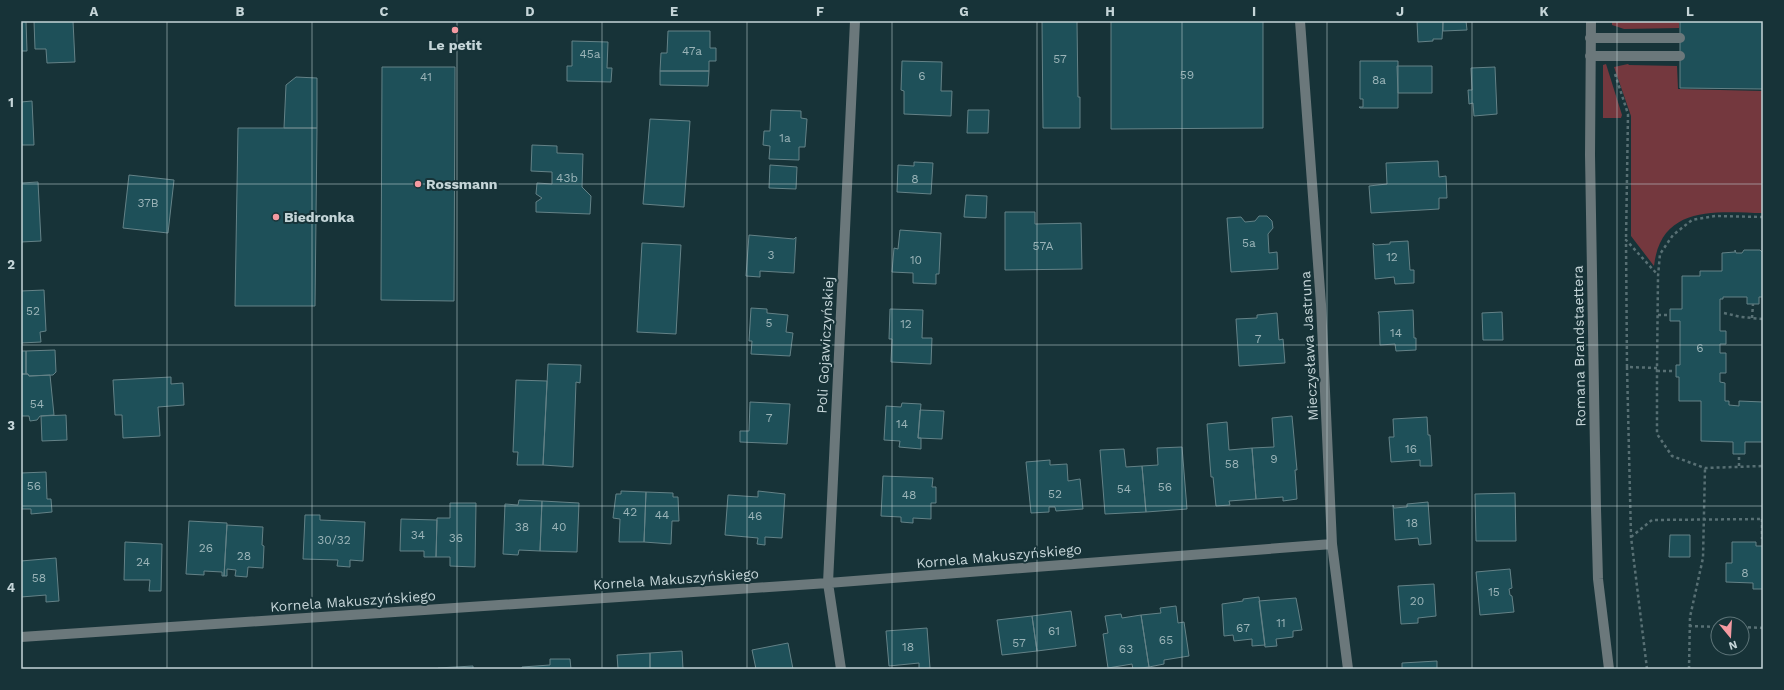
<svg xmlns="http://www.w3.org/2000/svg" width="1784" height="690" font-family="'Work Sans',sans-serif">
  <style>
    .green { fill: #74383e }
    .building { fill: #1e5059; stroke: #648287 }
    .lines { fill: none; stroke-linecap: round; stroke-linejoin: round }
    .path { stroke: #587074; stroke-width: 2.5; stroke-dasharray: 3 3; stroke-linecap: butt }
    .minor { stroke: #6b787b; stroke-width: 10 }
    .grid { fill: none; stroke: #c5d5d8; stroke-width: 1; stroke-opacity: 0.55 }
    .poi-dot { fill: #f49aa1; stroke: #173338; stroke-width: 1.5 }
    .labels { text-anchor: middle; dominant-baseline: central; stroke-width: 4; stroke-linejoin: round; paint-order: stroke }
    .number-label { font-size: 12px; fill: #9bb4b8 }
    .poi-label { font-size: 14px; font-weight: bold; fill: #c5d5d8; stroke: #173338; text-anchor: start }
    .street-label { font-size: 14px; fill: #c5d5d8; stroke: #173338 }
    .neatline { fill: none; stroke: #c5d5d8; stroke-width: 1.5 }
    .grid-label { font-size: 13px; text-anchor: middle; font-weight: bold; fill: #c5d5d8 }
  </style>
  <rect width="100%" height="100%" fill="#173338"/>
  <!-- green -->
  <path class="green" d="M1612,21H1679V28L1624,29L1612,25Z
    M1606,64L1622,115L1621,118H1603V65Z
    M1628,64L1629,65L1677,66L1678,89L1763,91V213C1717,212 1661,204 1654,266L1631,236V116L1614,67Z"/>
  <!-- building -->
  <path class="building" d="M21,21H26L27,51H21Z
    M34,21H73L75,62L47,63L46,49H35Z
    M1042,21H1080L1077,22L1078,97H1080V128H1043Z
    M1111,21H1263V128L1111,129Z
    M1417,21H1443L1442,39H1433V41L1418,42Z
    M1443,21H1466L1467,30L1443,31Z
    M1680,21H1763V89L1680,88Z
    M668,31H710V48H716V61H709V71H660L661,53H667Z
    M572,41L608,42L607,68H612L611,82L567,81V66H572Z
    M902,61L942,62L941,91H952L951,116L904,114V91L901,90Z
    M1360,61H1398V108H1360L1359,107H1363V99H1360Z
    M1397,66H1432V93H1398Z
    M382,67H455L454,301L381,300Z
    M1495,67L1497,114L1474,116L1473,103L1469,104L1468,90H1472L1471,68Z
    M660,71H709L708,86L660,85Z
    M296,77L317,78V128H284L286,85Z
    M32,101L34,145H21V102Z
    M771,110L801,111V118L807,119L805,147H799V160L769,159L770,146L763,145L764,131H770Z
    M968,110H989L988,133H967Z
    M650,119L690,121L684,207L643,204Z
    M238,128H317L315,306H235Z
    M532,145L557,146V153L583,154L582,187L591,196L590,214L536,212V202L542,198L536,194L537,183L552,184V172L531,171Z
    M1438,161L1439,177L1446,176L1447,198H1439V209L1371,213L1369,186L1387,184L1386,163Z
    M914,162L933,163L931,194L897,192L898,165L914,166Z
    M770,165L797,167L796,189L769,188Z
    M129,175L174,180L168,233L123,228Z
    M38,182L41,241L21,242V183Z
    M966,195L987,196L986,218L964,217Z
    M1005,212H1035V224L1081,223L1082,269L1005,270Z
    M1259,216H1267L1272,221L1273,228L1268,234L1269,253L1277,252L1278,269L1231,272L1227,218L1241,217L1245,222L1255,221Z
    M900,230L941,233L939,274H936V284L913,283V273L892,272L894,248L898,249Z
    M749,235L794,239L796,237L794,273L760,271V277L746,276Z
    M1408,241L1410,270H1414V283L1395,284L1394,277L1375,279L1373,243L1375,245L1390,244V242Z
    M642,243L681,245L676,334L637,332Z
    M1735,250L1736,253H1742L1744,250H1760L1763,253V297H1759V304H1747V297H1723V299H1720V331H1726V344H1720V353H1726V373H1720V382L1725,383V401H1729V405L1739,406V401L1763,402V442H1745V454H1733V442L1701,441V401H1679V377H1676V365H1680V321H1670V309H1682V276H1700V271H1722V253L1735,252Z
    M44,290L46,331L40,332L41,342L21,343V291Z
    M751,308L767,309V313L788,315L786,332L793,333L790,356L751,354L752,341H749Z
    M890,309L923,310L922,338H932L931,364L891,362L892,339H889Z
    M1413,310L1414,338H1416V350L1396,351L1395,344L1380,345L1379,315L1378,312Z
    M1502,312L1503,340H1483L1482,313Z
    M1277,313L1279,340L1283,339L1285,363L1239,366L1236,319L1257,318V315Z
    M55,350L56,372L53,375L29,376L28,374H26V351Z
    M21,351H26V374H21Z
    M548,364L581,365L580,383L576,382L573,467L543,465Z
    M21,374H28L29,376L50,375L54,415L40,416L37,420L30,421L29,416H21Z
    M171,377V384L183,383L184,405L158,407L160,436L123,438L122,415H115L113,380Z
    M516,380L547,381L543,465H517L518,452H513Z
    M750,402L790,404L787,444L740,442V431H749Z
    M902,403L921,404L918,438H921V449L899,447L900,441L884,440L886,406L901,407Z
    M920,410L944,411L942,439L918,438Z
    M66,415L67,440L42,441L41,416Z
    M1292,416L1297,470H1295L1297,499L1283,501V497L1256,499L1252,448L1274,447L1272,418Z
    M1427,417L1428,435H1430L1432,466H1420V460L1391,462L1389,437H1394L1393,419Z
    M1227,422L1229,450L1252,448L1256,499L1229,501L1230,505L1216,506L1213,477H1211L1207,424Z
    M1182,447L1187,509L1146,512L1142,466L1158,465L1157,448Z
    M1124,449L1126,467L1142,466L1146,512L1105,514L1100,450Z
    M1050,460V465L1067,464L1068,481L1080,479L1083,509L1056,511L1055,507H1049V512L1031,513L1026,462Z
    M46,472L47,499H51L52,512L31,514V509H21V473Z
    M883,476L933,478L932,487H936V503H931V519L913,518V523L901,522V517L881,516Z
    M621,491L646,492L644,542H619L620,519L613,518L616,494H621Z
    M758,491L785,494L782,538L765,537V545L757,544L758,538L725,535L728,495L758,497Z
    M646,492L673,493V497H678L679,521H672L671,544L644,542Z
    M1515,493L1516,541H1476L1475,494Z
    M519,500L542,501L540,551L519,550L518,555L503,554L505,504L518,505Z
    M542,501L579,503L577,552L540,551Z
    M1428,502L1431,544L1419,545L1418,538L1395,540L1393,505L1394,508L1407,507V504Z
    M450,503H476L475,567L450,566V557H436L437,518H450Z
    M305,515H320V520L365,522L363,561L350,560V567L337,566L338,560L303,559Z
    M401,519L437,520L436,557H424V551H400Z
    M189,521L227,523L224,576H222V572L204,571V575L186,574Z
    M227,525L263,527L262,545L264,546L263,568L248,567L247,577L235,576L236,570L227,569V576H224Z
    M1670,535H1690V557H1669Z
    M125,542L162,544L161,591H149L150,580H124Z
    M1732,542H1756V546H1763V589H1753V583L1726,582V563H1732Z
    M56,558L59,601L46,602V595L21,597V561Z
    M1510,569L1512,588L1509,589L1510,595L1512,596L1514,612L1480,615L1476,572Z
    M1434,584L1436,616L1418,618V623L1401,624L1398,586Z
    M1259,597L1265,645L1252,646V639L1234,641L1233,635L1224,636L1222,604L1243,601V599Z
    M1296,598L1302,630L1293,631V637L1276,639L1277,646L1265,647L1259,601Z
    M1176,606L1178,623L1184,622L1189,656L1164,660V664L1149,667L1141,615L1161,613L1160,608Z
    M1071,611L1076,646L1037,651L1032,616Z
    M1121,614L1122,618L1141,615L1149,667L1133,669L1132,664L1108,668L1103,634L1108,633L1105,616Z
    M1032,616L1037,651L1002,655L997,620Z
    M927,628L930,668L919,669V663L889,666L886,631Z
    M788,643L793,669H798H756L752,650Z
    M682,651L683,669H650V653Z
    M650,653V669H618L617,655Z
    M550,659H570L571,669H522V667L550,665Z
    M1437,661V669H1402V663Z
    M473,666V669H438V668Z"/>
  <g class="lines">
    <!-- path -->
    <path class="path" d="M1615,74L1628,114L1626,240
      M1763,217L1715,216L1692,220L1673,235L1660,254L1658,276L1657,368V434L1672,456L1705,468L1763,466
      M1724,313L1741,317L1763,319
      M1658,315H1669
      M1752,318L1753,304
      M1627,367L1626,240L1658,275
      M1657,371H1675
      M1739,466V455
      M1762,519V539
      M1631,537L1652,520L1763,519
      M1689,626L1718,627
      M1742,627L1763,628
      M1647,669L1631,537L1627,367L1657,368
      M1689,669L1690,617L1703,558L1705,468"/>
    <!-- minor -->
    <path class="minor" d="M1300,21L1321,304L1332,544L1348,669
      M1591,21L1590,155L1596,509L1598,579L1609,669
      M1590,38H1680
      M1590,56H1680
      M21,637L828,583L1332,544
      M841,669L828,583L855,21"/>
  </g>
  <!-- grid -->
  <path class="grid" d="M167,21V669M312,21V669M457,21V669M602,21V669M747,21V669M892,21V669M1037,21V669M1182,21V669M1327,21V669M1472,21V669M1617,21V669M21,184H1763M21,345H1763M21,506H1763"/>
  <!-- markers -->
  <g class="poi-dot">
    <circle cx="455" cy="30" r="4"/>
    <circle cx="418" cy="184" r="4"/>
    <circle cx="276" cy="217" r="4"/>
  </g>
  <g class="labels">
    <!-- number labels -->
    <g class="number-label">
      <text x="692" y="51">47a</text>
      <text x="590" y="54">45a</text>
      <text x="1060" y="59">57</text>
      <text x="1187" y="75">59</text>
      <text x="922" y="76">6</text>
      <text x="426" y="77">41</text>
      <text x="1379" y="80">8a</text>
      <text x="785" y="138">1a</text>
      <text x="567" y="178">43b</text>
      <text x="915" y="179">8</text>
      <text x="148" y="203">37B</text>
      <text x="1249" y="243">5a</text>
      <text x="1043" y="246">57A</text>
      <text x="771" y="255">3</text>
      <text x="1392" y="257">12</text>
      <text x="916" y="260">10</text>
      <text x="33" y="311">52</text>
      <text x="769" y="323">5</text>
      <text x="906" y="324">12</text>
      <text x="1396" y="333">14</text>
      <text x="1258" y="339">7</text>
      <text x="1700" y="348">6</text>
      <text x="37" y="404">54</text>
      <text x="769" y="418">7</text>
      <text x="902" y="424">14</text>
      <text x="1411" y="449">16</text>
      <text x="1274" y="459">9</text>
      <text x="1232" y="464">58</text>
      <text x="34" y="486">56</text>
      <text x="1165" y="487">56</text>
      <text x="1124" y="489">54</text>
      <text x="1055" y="494">52</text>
      <text x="909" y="495">48</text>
      <text x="630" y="512">42</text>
      <text x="662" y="515">44</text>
      <text x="755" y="516">46</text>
      <text x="1412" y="523">18</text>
      <text x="522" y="527">38</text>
      <text x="559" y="527">40</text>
      <text x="418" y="535">34</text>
      <text x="456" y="538">36</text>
      <text x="334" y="540">30/32</text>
      <text x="206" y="548">26</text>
      <text x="244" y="556">28</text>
      <text x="143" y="562">24</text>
      <text x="1745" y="573">8</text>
      <text x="39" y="578">58</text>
      <text x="1494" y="592">15</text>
      <text x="1417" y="601">20</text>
      <text x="1281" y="623">11</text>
      <text x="1243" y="628">67</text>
      <text x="1054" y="631">61</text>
      <text x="1166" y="640">65</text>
      <text x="1019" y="643">57</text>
      <text x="908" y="647">18</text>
      <text x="1126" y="649">63</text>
    </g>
    <!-- poi labels -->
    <g class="poi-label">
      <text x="455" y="45" text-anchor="middle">Le petit</text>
      <text x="426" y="184">Rossmann</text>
      <text x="284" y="217">Biedronka</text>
    </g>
    <!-- street labels -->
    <g class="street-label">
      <text transform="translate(825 345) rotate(-87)">Poli Gojawiczyńskiej</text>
      <text transform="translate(1309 346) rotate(-93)">Mieczysława Jastruna</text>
      <text transform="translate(1579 346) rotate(-91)">Romana Brandstaettera</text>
      <text transform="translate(999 556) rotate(-5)">Kornela Makuszyńskiego</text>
      <text transform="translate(676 579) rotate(-4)">Kornela Makuszyńskiego</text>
      <text transform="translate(353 601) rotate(-4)">Kornela Makuszyńskiego</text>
    </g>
  </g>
  <!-- border -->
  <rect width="1784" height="690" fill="none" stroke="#173338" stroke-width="44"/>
  <!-- north arrow -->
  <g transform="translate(1730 636) rotate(162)"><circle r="19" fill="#173338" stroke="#5d7478"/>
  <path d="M0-3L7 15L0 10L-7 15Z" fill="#f49aa1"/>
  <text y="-6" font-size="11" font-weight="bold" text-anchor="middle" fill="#c5d5d8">N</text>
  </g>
  <rect x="22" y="22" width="1740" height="646" class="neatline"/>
  <g class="grid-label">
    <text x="94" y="16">A</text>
    <text x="240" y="16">B</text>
    <text x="384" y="16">C</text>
    <text x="530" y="16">D</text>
    <text x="674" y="16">E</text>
    <text x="820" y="16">F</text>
    <text x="964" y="16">G</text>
    <text x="1110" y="16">H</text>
    <text x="1254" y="16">I</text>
    <text x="1400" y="16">J</text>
    <text x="1544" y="16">K</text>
    <text x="1690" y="16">L</text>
    <text x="11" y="107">1</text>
    <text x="11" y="269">2</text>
    <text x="11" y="430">3</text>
    <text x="11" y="592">4</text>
  </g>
</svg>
